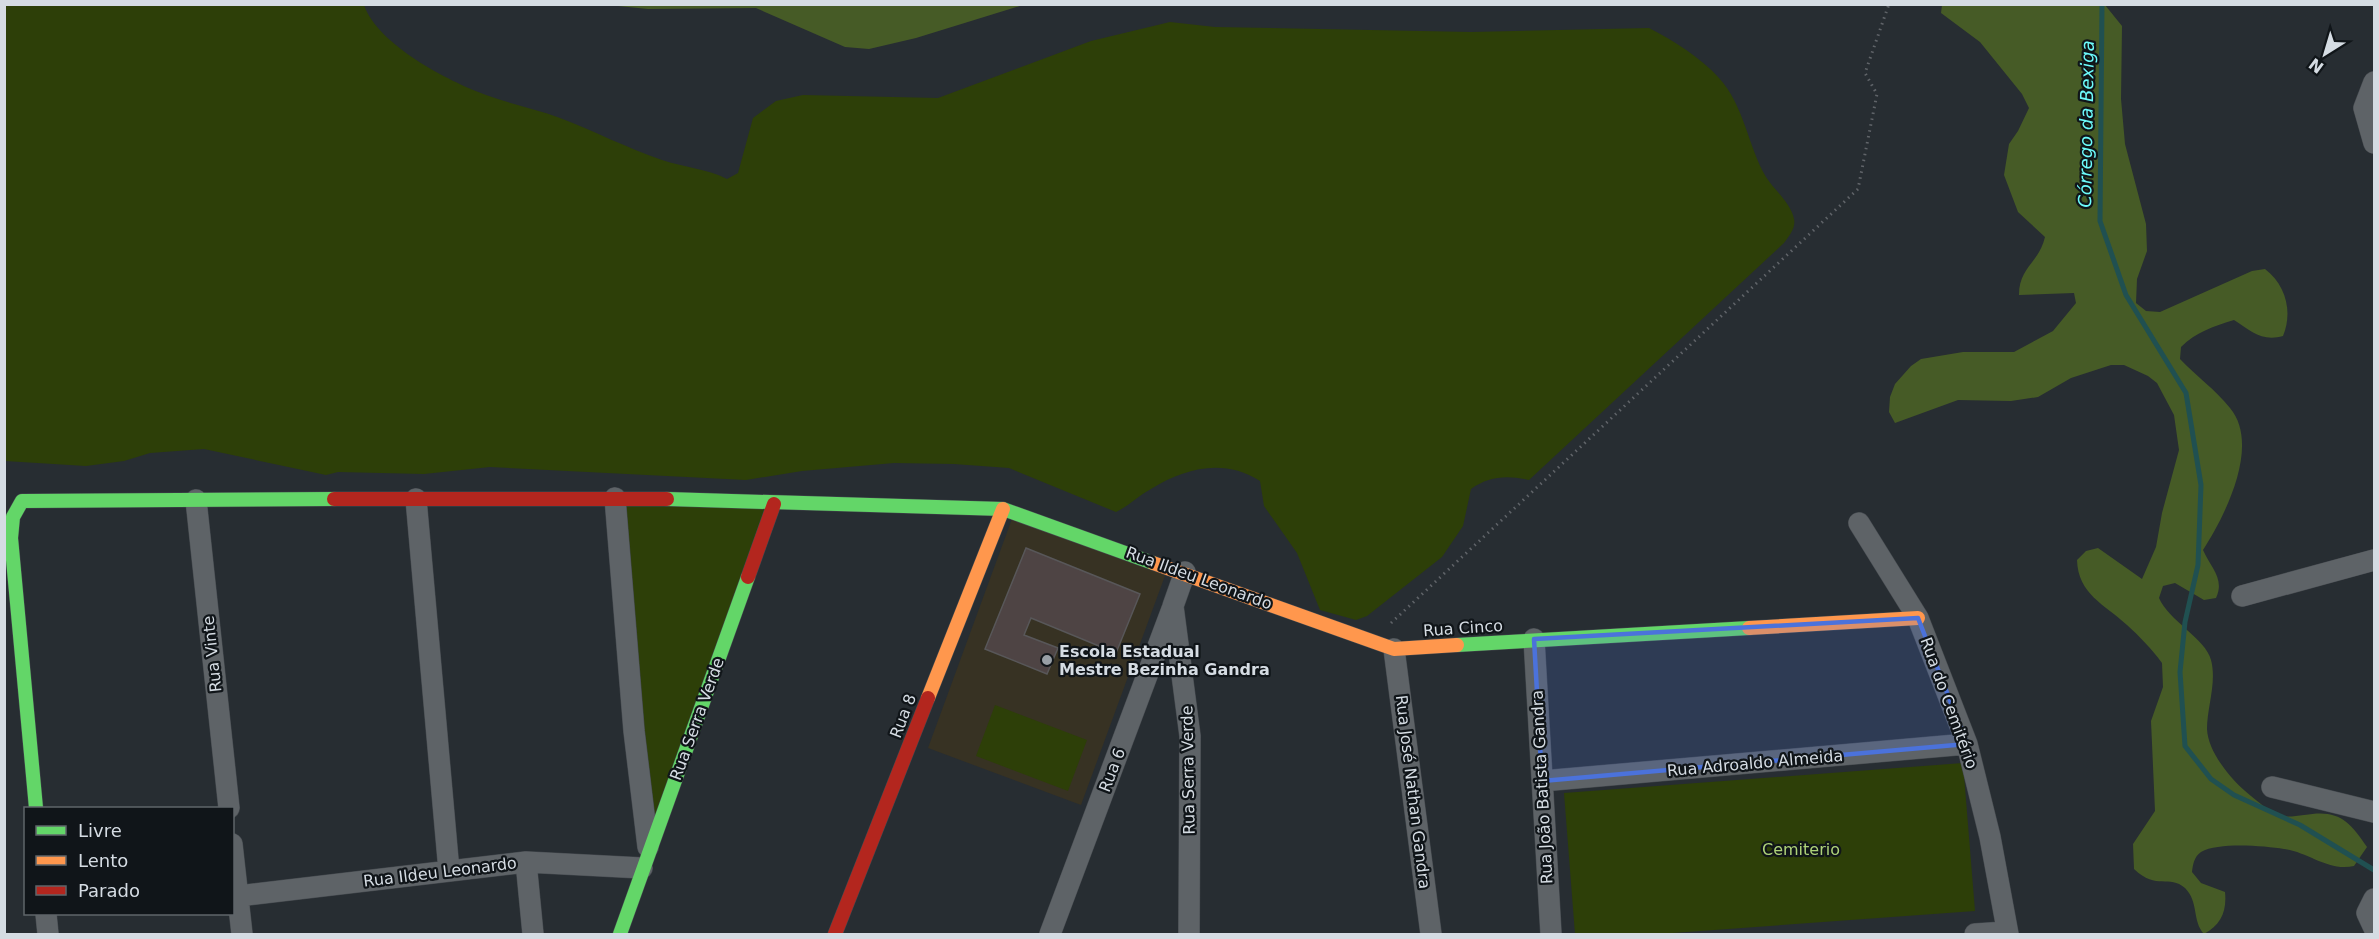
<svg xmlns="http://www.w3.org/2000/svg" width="2379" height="939" font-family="'DejaVu Sans',sans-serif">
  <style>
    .education { fill: #373223 }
    .green { fill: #2d3f08 }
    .forest { fill: #465b26 }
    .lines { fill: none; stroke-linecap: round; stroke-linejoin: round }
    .stream { stroke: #205051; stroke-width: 5 }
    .building { fill: #4e4444; stroke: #585759; stroke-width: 1.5 }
    .street-casing { stroke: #44494e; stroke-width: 22 }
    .fast-casing { stroke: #44494e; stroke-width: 15 }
    .slow-casing { stroke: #44494e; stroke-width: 15 }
    .jam-casing { stroke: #44494e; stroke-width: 15 }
    .path { stroke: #606469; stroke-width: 3; stroke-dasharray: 1.5 4.5; stroke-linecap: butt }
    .street { stroke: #5e6367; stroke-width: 21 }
    .fast { stroke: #63d668; stroke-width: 14 }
    .slow { stroke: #ff974d; stroke-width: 14 }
    .jam { stroke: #b3261e; stroke-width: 14 }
    .marked { fill: #4b72db; fill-opacity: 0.2; stroke: #4b72db; stroke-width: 4.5; stroke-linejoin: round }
    .poi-dot { fill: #989fa5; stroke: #101519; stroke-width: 2 }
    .labels { text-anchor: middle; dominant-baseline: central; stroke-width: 4.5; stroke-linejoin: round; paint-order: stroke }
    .street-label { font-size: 16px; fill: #d5dce3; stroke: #101519 }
    .poi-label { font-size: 16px; font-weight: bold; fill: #d5dce3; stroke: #101519; text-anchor: start }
    .park-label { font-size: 16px; fill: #aed279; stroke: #101519 }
    .water-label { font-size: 18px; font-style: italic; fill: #6dfcfc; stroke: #101519 }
  </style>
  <rect width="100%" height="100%" fill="#272d32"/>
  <!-- education -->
  <path class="education" d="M1013,516L1166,573L1081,805L928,748Z"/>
  <!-- green -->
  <path class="green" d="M5,5H364C378,45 448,81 486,95C510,104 536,109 560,118C594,131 627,148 662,160C683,167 708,169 727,179L738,173L753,118L776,101L803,95L938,98L1091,41L1170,22L1215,27L1471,32L1649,28C1674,41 1700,57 1719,78C1744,105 1748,146 1766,177C1774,190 1791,203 1794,219C1796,228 1789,236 1784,243L1529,480C1507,475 1489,476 1471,489L1463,526L1442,557L1367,616L1356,620L1320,610L1297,553L1264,506L1260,481C1224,458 1185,468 1151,489C1138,496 1129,506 1116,512L1009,468L954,464L894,463L802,471L746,480L490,467L424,474L338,472L326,475L204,449L150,453L124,461L86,466L5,461Z
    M619,502L771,509L654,828Z
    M995,705L1087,740L1068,791L976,756Z
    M1963,763L1975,911L1659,934H1575L1564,793Z"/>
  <!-- forest -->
  <path class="forest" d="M540,5H1023L916,38L869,49L845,47L756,8L648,9L608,5Z
    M1942,5H2105L2122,26L2121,99L2125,144L2146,224L2147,251L2137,279L2136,303L2146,311L2160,312L2252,271L2265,269C2286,285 2293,312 2283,336C2262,342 2251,331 2234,320C2214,326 2196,332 2181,347L2180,359C2196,376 2216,390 2230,408C2261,445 2225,516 2203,550C2211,568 2225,579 2216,598L2204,600L2175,583L2163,586L2159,598C2168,620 2206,639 2211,660C2217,682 2207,707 2207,729C2208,753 2233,782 2251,796C2259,802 2268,811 2277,815C2286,818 2295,816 2304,815C2338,809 2349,820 2367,847L2354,866C2329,872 2308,852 2284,849C2264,846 2219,842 2201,852C2194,857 2193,864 2192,872L2201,883L2225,892C2227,911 2221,925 2204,934C2192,921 2199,902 2185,888C2169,874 2157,891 2134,869L2133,844L2155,811L2151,721L2163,687L2162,663C2152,649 2139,636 2127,625C2104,604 2078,594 2077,560L2086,551L2098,548L2142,579L2156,547L2162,513L2179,450L2174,415L2157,383L2148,376L2124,365H2111L2071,378L2038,397L2011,401L1958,400L1895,423L1889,412L1890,397L1895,384L1911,366L1921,359L1963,352H2014L2053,331L2076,303L2074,293L2019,295C2019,267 2039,263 2045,237L2018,212L2004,175L2009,144L2018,131L2029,108L2022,94L1980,42L1941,13Z"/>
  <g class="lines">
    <!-- stream -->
    <path class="stream" d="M2102,4L2100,221L2126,295L2186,393L2201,485L2198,565L2185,622L2180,672L2185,746L2211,779L2234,795L2300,825L2374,870"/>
  </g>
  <!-- building -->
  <path class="building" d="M1026,548L1140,594L1116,653L1031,618L1024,635L1058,648L1047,674L985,649Z"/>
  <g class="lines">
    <!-- street casing -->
    <g class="street-casing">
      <path id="street" d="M2374,82L2364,108L2374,143
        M615,498L634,731L648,847
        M416,499L449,871
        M196,500L229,808
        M1859,523L1918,618L1967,744L1990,837L2008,934
        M1185,572L1173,606L1190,736L1189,934
        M2242,596L2374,560
        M1534,639L1551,934
        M1394,649L1431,934
        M1542,781L1967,744
        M2272,787L2374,812
        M232,844L242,934
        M526,862L533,934
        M238,896L526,862L642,868
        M2374,899L2367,913L2374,928
        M46,914L48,934
        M1050,934L1172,609
        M1975,934L2006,932"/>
    </g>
    <!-- fast casing -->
    <g class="fast-casing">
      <path id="fast" d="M667,499L1003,509L1153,563
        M1457,645L1749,628
        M36,808L11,538L13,517L22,501L334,499
        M620,934L748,577"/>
    </g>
    <!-- slow casing -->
    <g class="slow-casing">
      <path id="slow" d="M1153,563L1394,649L1457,645
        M1749,628L1918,618
        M928,698L1003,509"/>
    </g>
    <!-- jam casing -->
    <g class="jam-casing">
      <path id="jam" d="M334,499H667
        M748,577L774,504
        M835,934L928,698"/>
    </g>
    <!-- path -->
    <path class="path" d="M1391,623L1858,189L1877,94L1865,73L1889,4"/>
    <!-- street -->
    <use href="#street" class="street"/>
    <!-- fast -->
    <use href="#fast" class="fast"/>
    <!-- slow -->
    <use href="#slow" class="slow"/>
    <!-- jam -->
    <use href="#jam" class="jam"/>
  </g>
  <!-- marked area -->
  <path class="marked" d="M1918,618L1967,744L1542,781L1534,639Z"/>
  <!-- markers -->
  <circle class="poi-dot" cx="1047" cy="660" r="6"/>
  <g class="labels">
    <!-- street labels -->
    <g class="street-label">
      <text transform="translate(1199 578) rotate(20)">Rua Ildeu Leonardo</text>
      <text transform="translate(1463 628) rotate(-4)">Rua Cinco</text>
      <text transform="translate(212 654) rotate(-96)">Rua Vinte</text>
      <text transform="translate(1949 703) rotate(70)">Rua do Cemitério</text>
      <text transform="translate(903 716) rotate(-69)">Rua 8</text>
      <text transform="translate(697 719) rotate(-70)">Rua Serra Verde</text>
      <text transform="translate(1755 763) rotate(-5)">Rua Adroaldo Almeida</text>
      <text transform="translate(1112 770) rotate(-69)">Rua 6</text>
      <text transform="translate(1188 770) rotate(-91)">Rua Serra Verde</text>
      <text transform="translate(1542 787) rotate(-93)">Rua João Batista Gandra</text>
      <text transform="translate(1413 792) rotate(83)">Rua José Nathan Gandra</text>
      <text transform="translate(440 872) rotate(-7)">Rua Ildeu Leonardo</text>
    </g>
    <!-- poi labels -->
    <g class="poi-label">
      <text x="1059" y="651">Escola Estadual<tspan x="1059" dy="18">Mestre Bezinha Gandra</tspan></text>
    </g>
    <!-- park labels -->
    <g class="park-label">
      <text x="1801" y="849">Cemiterio</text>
    </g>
    <!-- water labels -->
    <g class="water-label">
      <text transform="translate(2086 124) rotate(-89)">Córrego da Bexiga</text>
    </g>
  </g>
  <!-- border -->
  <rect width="2379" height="939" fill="none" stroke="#d5dce3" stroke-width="12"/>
  <!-- legend -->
  <rect x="24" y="807" width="210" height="108" fill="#101519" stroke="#5f656a" stroke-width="1.5"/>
  <rect x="36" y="826" width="30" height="9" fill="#63d668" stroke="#5f656a" stroke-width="1.5"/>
  <text x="78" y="837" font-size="18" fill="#d5dce3">Livre</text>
  <rect x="36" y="856" width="30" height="9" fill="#ff974d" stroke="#5f656a" stroke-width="1.5"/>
  <text x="78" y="867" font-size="18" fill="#d5dce3">Lento</text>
  <rect x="36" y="886" width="30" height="9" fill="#b3261e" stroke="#5f656a" stroke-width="1.5"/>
  <text x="78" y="897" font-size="18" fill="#d5dce3">Parado</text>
  <!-- north arrow -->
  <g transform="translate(2325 54) rotate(217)" stroke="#101519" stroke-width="4.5" paint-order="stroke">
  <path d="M0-4.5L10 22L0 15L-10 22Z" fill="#d5dce3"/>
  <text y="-9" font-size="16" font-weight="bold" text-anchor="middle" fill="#d5dce3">N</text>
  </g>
</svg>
